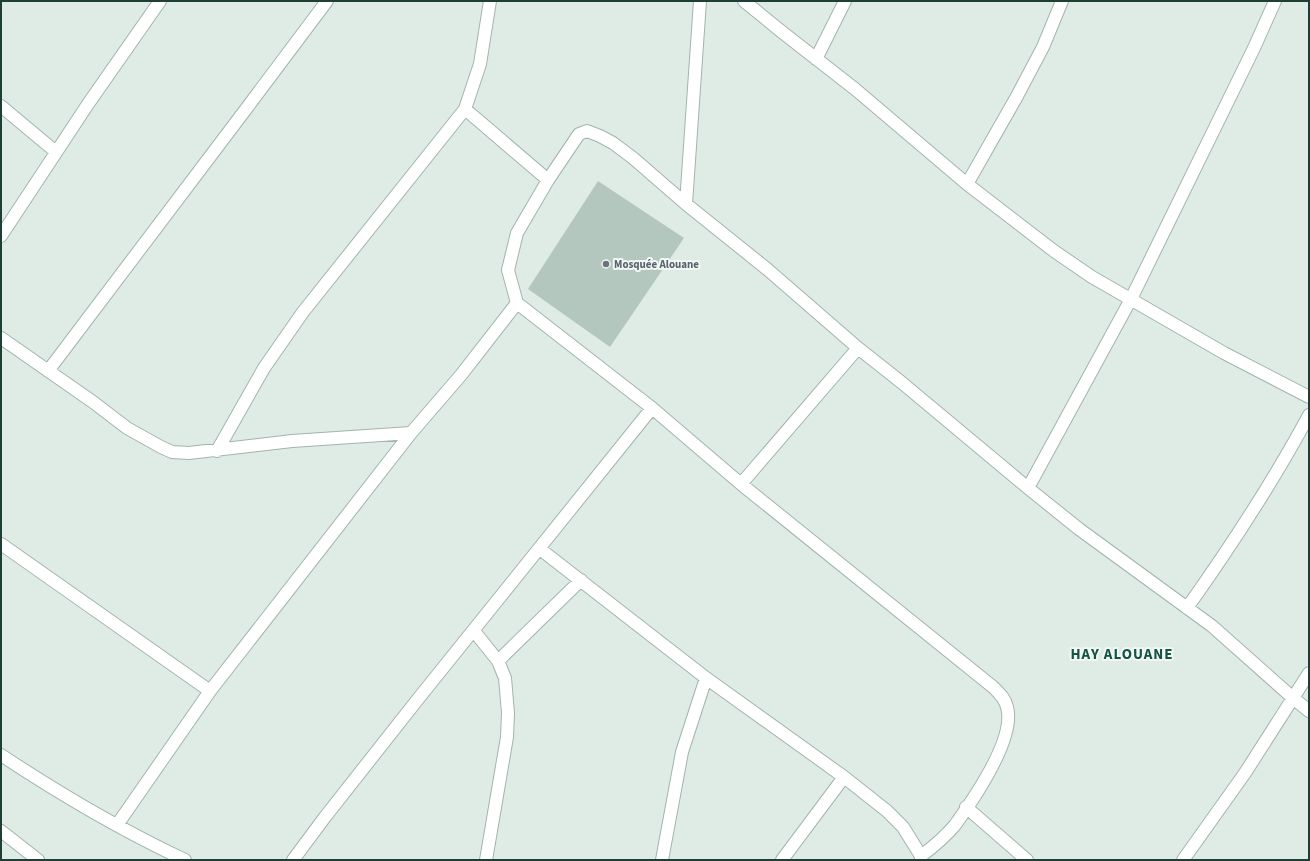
<svg xmlns="http://www.w3.org/2000/svg" width="1310" height="861" font-family="'Source Sans 3',sans-serif">
  <style>
    .building { fill: #b4c7bf }
    .lines { fill: none; stroke-linecap: round; stroke-linejoin: round }
    .minor-casing { stroke: #a1b4ae; stroke-width: 14 }
    .minor { stroke: #fff; stroke-width: 12 }
    .worship-dot { fill: #6b7280; stroke: #f0f8f4; stroke-width: 1.5 }
    .labels { text-anchor: middle; dominant-baseline: central; stroke-width: 4; stroke-linejoin: round; paint-order: stroke }
    .worship-label { font-size: 11px; font-weight: bold; fill: #5b616d; stroke: #f0f8f4; text-anchor: start }
    .district-label { font-size: 15px; font-weight: bold; letter-spacing: 1px; fill: #185245; stroke: #f0f8f4 }
  </style>
  <rect width="100%" height="100%" fill="#dfece6"/>
  <!-- building -->
  <path class="building" d="M598,181L684,238L610,347L528,289Z"/>
  <g class="lines">
    <!-- minor casing -->
    <g class="minor-casing">
      <path id="minor" d="M744,1L782,32L855,89L967,184L1054,251L1092,277L1224,353L1309,397
        M816,59L845,1
        M1,106L56,152
        M465,109L548,180
        M967,184L1016,98L1043,47L1062,1
        M686,204L700,1
        M1,236L88,104L160,1
        M1,338L93,402L127,428L161,447L172,452L189,453L292,441L411,433
        M48,371L246,109L327,1
        M217,451L264,368L303,312L465,109L480,64L490,1
        M741,484L858,348
        M1028,488L1131,299L1254,48L1275,1
        M1,544L210,691
        M540,549L706,678L844,777L887,811L903,827L921,856V860
        M1187,608C1231,546 1273,482 1309,415
        M474,631L498,661L505,678L508,713L507,737L486,860
        M498,661L581,580
        M1,755C60,794 121,830 185,860
        M966,807L1027,860
        M117,825L210,691L411,433L461,375L517,303
        M1,831L38,860
        M921,856C933,847 945,837 955,825C973,800 1016,738 1007,707C1005,698 999,693 993,687L741,484L652,408L517,303L508,270L517,233L548,180L579,134L587,131L600,136L613,143L633,158L686,204L767,269L858,348L901,382L1028,488L1079,529L1212,626L1293,698L1309,711
        M293,860L325,817L418,699L652,408
        M662,860L682,752L706,678
        M782,860L844,777
        M1183,860L1245,773L1309,673"/>
    </g>
    <!-- minor -->
    <use href="#minor" class="minor"/>
  </g>
  <!-- markers -->
  <circle class="worship-dot" cx="606" cy="264" r="4"/>
  <g class="labels">
    <!-- worship labels -->
    <g class="worship-label">
      <text x="614" y="264">Mosquée Alouane</text>
    </g>
    <!-- district labels -->
    <g class="district-label">
      <text x="1122" y="654">HAY ALOUANE</text>
    </g>
  </g>
  <!-- border -->
  <rect width="1310" height="861" fill="none" stroke="#1e3e36" stroke-width="4"/>
</svg>
